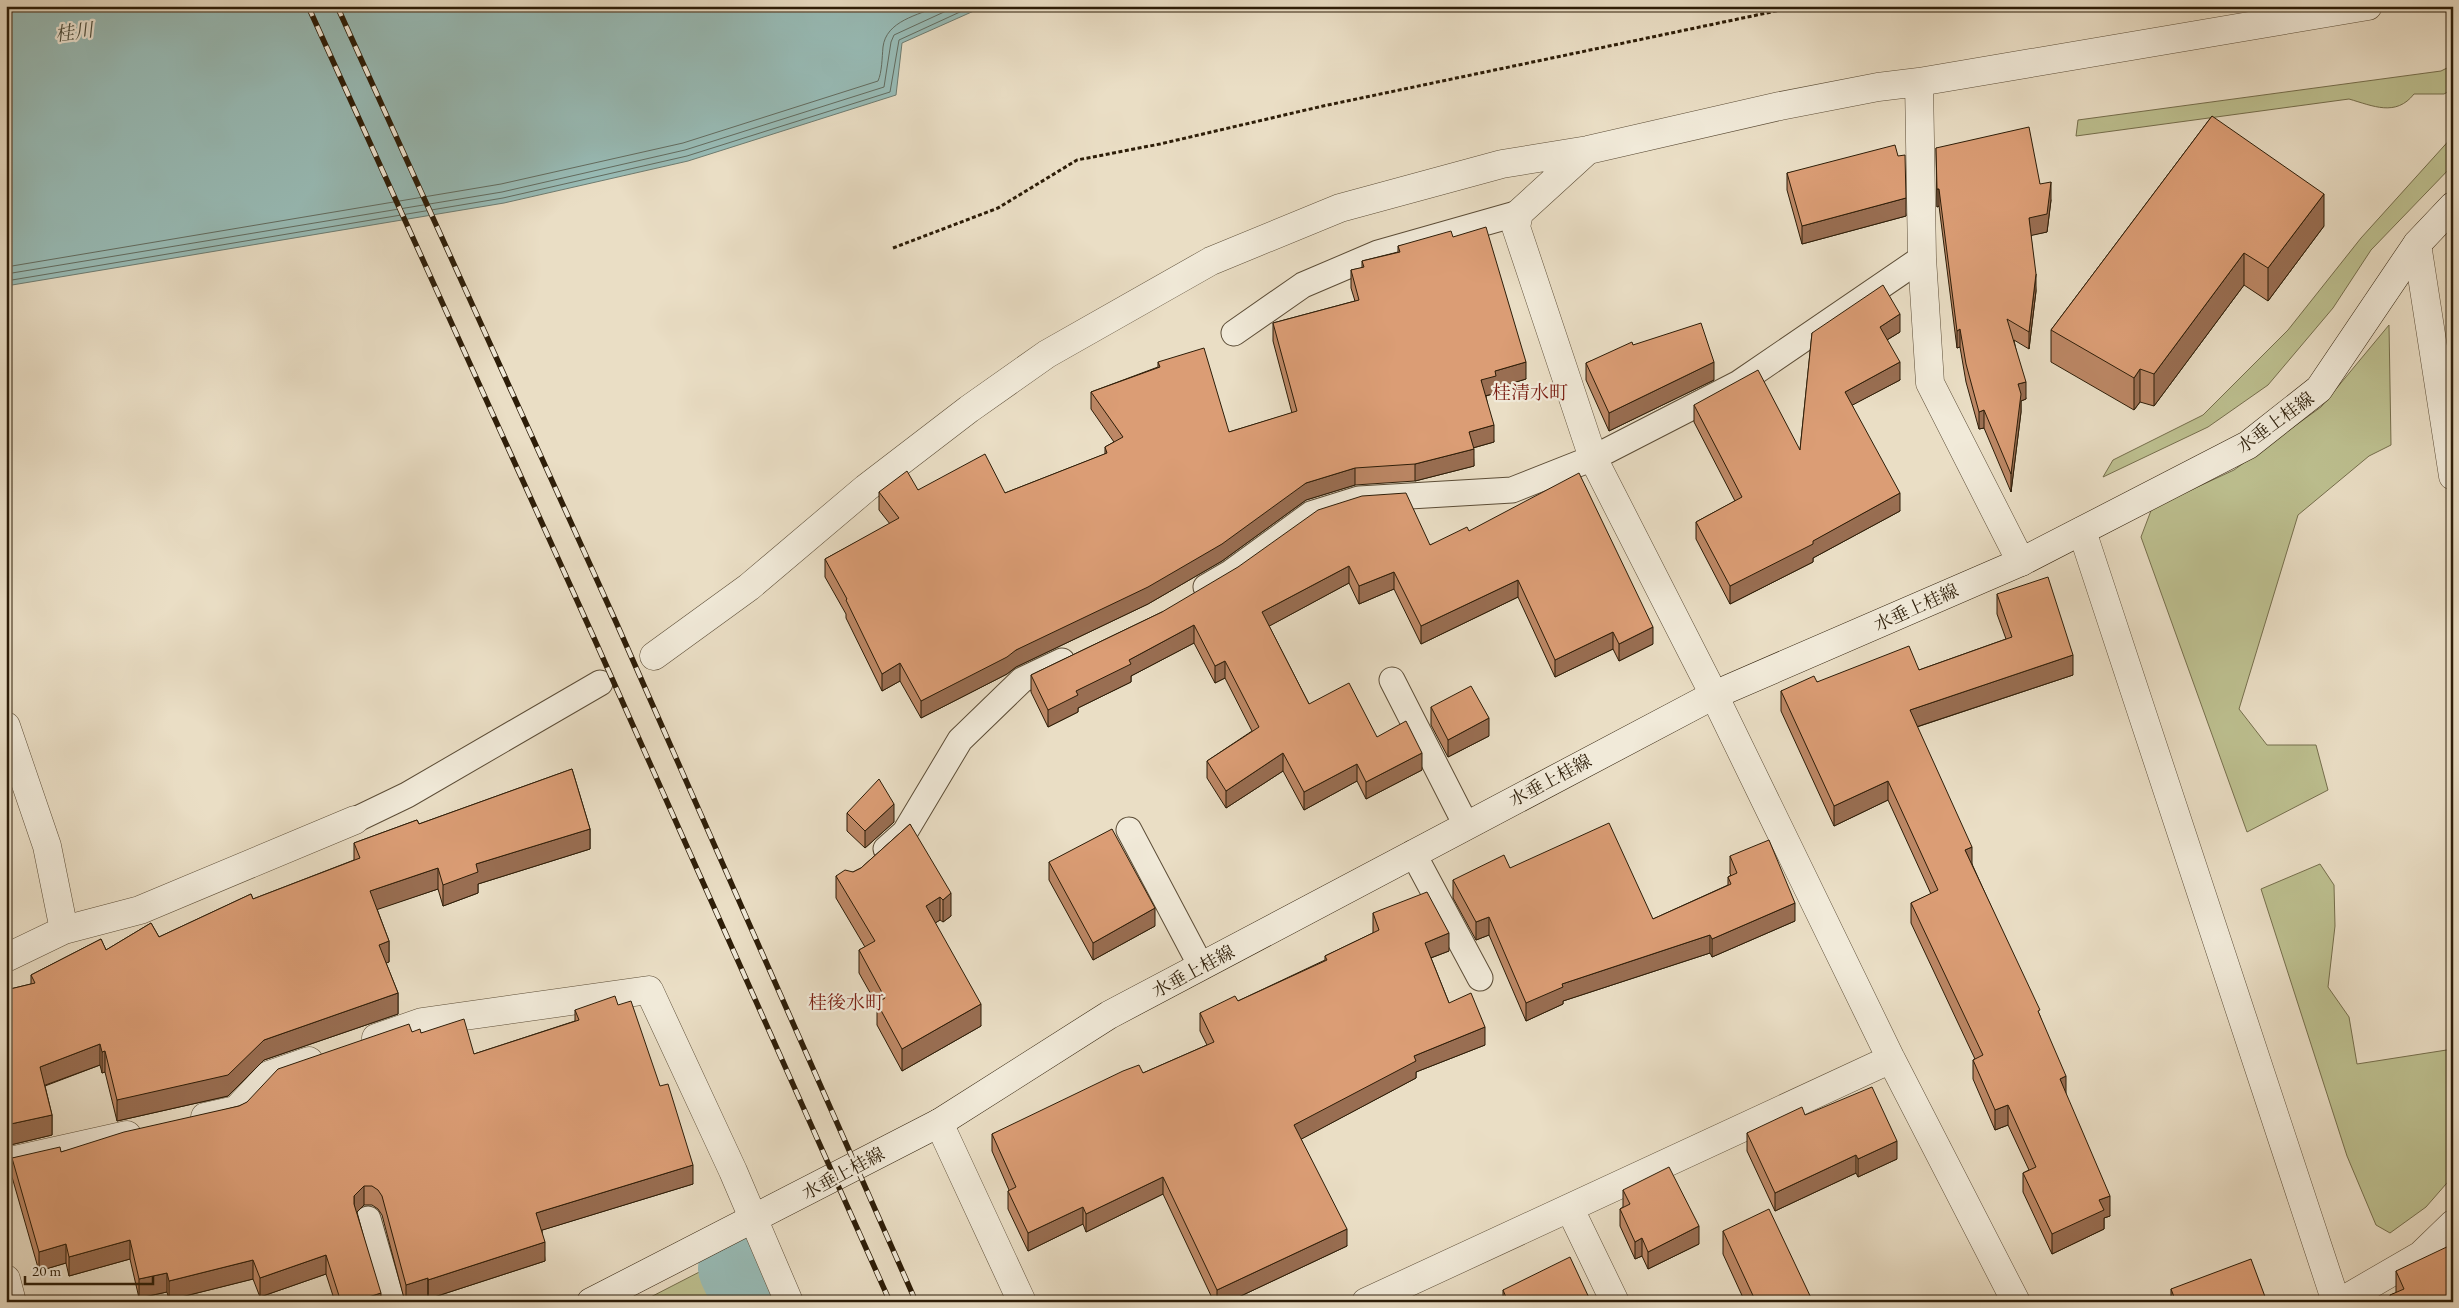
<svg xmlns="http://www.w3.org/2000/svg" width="2459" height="1308" font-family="'EB Garamond','Noto Serif JP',serif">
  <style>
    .green { fill: #bdc090; stroke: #756e4c }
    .water { fill: #98bcb7; stroke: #6d7c71 }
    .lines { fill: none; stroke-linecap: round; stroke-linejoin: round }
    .shore { stroke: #626c60; stroke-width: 1 }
    .river { stroke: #98bcb7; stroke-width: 76 }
    .service-casing { stroke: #5c4d37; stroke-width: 27 }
    .minor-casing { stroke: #5c4d37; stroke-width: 29 }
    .tertiary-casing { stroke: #5c4d37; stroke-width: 29 }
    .secondary-casing { stroke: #2d1d08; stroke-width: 29 }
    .path { stroke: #2d1d08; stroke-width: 3; stroke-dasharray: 4 2.5; stroke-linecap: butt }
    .service { stroke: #f1ead9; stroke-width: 25 }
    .minor { stroke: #f1ead9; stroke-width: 28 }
    .tertiary { stroke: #f1ead9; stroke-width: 28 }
    .secondary { stroke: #f1ead9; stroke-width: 28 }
    .rail-casing { stroke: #2d1d08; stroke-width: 5.5 }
    .rail { stroke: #f1ead9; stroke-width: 4; stroke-dasharray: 11; stroke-linecap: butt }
    .wall { fill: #bc8765; stroke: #2d1d08 }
    .shaded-wall { fill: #996e52; stroke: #2d1d08 }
    .building { fill: #db9d75; stroke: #2d1d08 }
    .labels { text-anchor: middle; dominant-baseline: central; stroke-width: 4.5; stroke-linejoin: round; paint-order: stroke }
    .street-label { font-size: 18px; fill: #2d1d08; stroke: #f1ead9 }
    .water-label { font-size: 19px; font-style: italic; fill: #4d4d3d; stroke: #f1ead9 }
    .neighbourhood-label { font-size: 19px; fill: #7a1f14; stroke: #f1ead9 }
  </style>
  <rect width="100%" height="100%" fill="#eadec5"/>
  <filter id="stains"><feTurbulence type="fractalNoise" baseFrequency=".004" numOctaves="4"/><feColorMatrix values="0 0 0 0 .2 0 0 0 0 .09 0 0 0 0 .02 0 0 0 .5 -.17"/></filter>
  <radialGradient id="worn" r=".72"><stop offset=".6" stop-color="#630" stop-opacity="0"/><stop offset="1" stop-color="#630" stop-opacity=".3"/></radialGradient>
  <!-- green -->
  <path class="green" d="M2453,65V89L2444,94H2414C2396,117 2373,106 2349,99L2076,136L2078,120L2441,71Z
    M2453,136V165L2371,250L2333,308L2268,385L2208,427L2103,477L2113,460L2203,415L2288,330L2361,238Z
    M2389,325L2391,445L2369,456L2298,515L2239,709L2267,745H2316L2328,790L2247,832L2141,537L2152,508L2234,470L2321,407Z
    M2320,864L2334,885L2335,926L2328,987L2349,1017L2357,1064L2453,1049V1176L2426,1207L2390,1233L2376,1225L2347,1156L2261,889Z
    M720,1265L736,1302H641L711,1266Z"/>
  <!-- water -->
  <path class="water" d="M6,6H985L902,43L896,95L688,161L504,203L6,286Z"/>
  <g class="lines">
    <!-- shore -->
    <path class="shore" d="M6,267L501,184L683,143L878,81C882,72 882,58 883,47C886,21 918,15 939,6
      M6,274L502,192L685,150L884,87L891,42L894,35L957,6
      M6,281L503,198L687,156L890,92L899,40L973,6"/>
    <!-- river -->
    <path class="river" d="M736,1268L752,1302"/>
    <!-- service casing -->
    <g class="service-casing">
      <path id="service" d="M1234,333L1303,285L1378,253L1519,213
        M1206,587L1230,573L1311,514L1359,499L1512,490L1593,458L1739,383L1922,258
        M1392,680L1466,825
        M355,820L407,795L600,683
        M1129,830L1201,966
        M886,849L905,832L960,740L1022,680L1062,661
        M1413,853L1480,978
        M368,1219L392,1302"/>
    </g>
    <!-- minor casing -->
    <g class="minor-casing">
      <path id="minor" d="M1919,82L1922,258L1930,383L2021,562
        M1588,150L1519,213L1516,227L1593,458L1714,695L1891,1059L2016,1302
        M2417,244L2453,476
        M654,656L749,587L866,488L969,409L1047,354L1211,261L1340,208L1502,164L1588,150L1780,106L1878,87L1919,82L2368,6
        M6,726L47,846L64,930
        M6,958L64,930L140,910L355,820
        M376,1038L422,1022L649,990L733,1171L789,1302
        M205,1117L236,1110L269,1075L309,1061
        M939,1123L1022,1302
        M6,1162L127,1135
        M1570,1209L1615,1302
        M6,1279L12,1302
        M1366,1302L1891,1059
        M2340,1302L2421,1255L2453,1224"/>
    </g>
    <!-- tertiary casing -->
    <g class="tertiary-casing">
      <path id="tertiary" d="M2082,531L2336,1302"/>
    </g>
    <!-- secondary casing -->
    <g class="secondary-casing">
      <path id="secondary" d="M591,1302L939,1123L1109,1015L1714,695L2021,562L2248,445L2319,389L2417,244L2453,206"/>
    </g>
    <!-- path -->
    <path class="path" d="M893,248L998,208L1077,160L1160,144L1323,106L1800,6"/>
    <!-- service -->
    <use href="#service" class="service"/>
    <!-- minor -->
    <use href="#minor" class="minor"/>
    <!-- tertiary -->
    <use href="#tertiary" class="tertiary"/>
    <!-- secondary -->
    <use href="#secondary" class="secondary"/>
    <!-- rail casing -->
    <g class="rail-casing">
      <path id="rail" d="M308,6L594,638L890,1302
        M337,6L616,622L916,1302"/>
    </g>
    <!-- rail -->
    <use href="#rail" class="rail"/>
  </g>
  <!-- wall -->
  <path class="wall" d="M2212,116L2324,226L2268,301L2244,285L2154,406L2140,402L2134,410L2051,362V330Z
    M1936,148L2040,184L2051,200L2047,232L2031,235L2036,291L2029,349L2014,340L2026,399L2021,401V412L2011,492L1984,428L1979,429L1966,382L1960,347L1957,348L1939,206L1937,207Z
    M1898,156L1906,216L1802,244L1787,190V173Z
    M1453,237L1526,379L1496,388V393L1486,396L1494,442L1473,448L1474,466L1415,481L1355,485L1306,500L1222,561L1148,604L1016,667L1007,674L921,718L900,681L882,691L846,618V614L825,577V559L890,524L879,510V492L918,490L1005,493L1105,454V447L1114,442L1091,409V392L1158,367V362L1229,432L1292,413L1273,341V323L1355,301L1351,288V270L1362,268V261L1398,252V246Z
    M1900,332L1887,340L1900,380L1852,405L1900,511L1813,558V562L1730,604L1696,539V522L1735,501L1694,422V405L1800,450L1812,333Z
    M1633,345L1714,380L1609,431L1586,380V363Z
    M1469,531L1653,644L1619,661L1613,649L1555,677L1518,597L1421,644L1394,589L1359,604L1349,583L1269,626L1309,704L1377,737L1422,770L1366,799L1357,781L1304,810L1283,771L1226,808L1207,778V761L1252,731L1225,678L1215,683L1194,643L1131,676V682L1078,708V712L1048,727L1031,692V675L1162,612L1430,545Z
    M1997,594L2073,675L1917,727L1972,864L2040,1016L2066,1095L2110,1216L2104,1218V1229L2052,1254L2023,1192V1173L2029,1170L2008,1125L1995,1130L1973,1079V1060L1975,1059L1911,923V903L1931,894L1888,800L1834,826L1781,711V691L1817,682L1919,670L2006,639L1997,614Z
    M1431,707L1489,736L1448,757L1431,725Z
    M572,769L590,829V849L478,884V893L443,906L438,889L377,909L389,941V962L386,963L398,993V1014L264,1060L228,1096L117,1121L105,1072L102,1073L100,1065L45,1086L52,1115V1135L6,1146V990L31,984V975L101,939L106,950L151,923L159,937L251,894L253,899L354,860V843L417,820L419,824Z
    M847,813L894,822L865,848L847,831Z
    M910,824L951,916L943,922L940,920L935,923L981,1026L902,1071L877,1025V1005L859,973V950L865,947L836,898V876L853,872L861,868Z
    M1730,856L1795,921L1712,957L1710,953L1563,1001V1004L1526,1021L1489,935L1476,940L1453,898V880L1510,868L1653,919L1728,885V877L1731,875L1730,874Z
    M1049,862L1155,926L1093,960L1049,880Z
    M1373,913L1449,951L1431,958L1449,1003L1485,1045L1416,1072V1078L1301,1139L1347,1246L1228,1302H1214L1163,1194L1086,1232L1083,1224L1028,1251L1008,1209V1191L1009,1190L992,1151V1134L1143,1073L1207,1045L1200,1031V1013L1238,1001L1325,960V956L1373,933Z
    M575,1010L693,1184L542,1230L545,1261L428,1299V1297L412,1302H405L382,1215L378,1209L372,1205H364L357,1212L381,1302H335L326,1274L260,1297L253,1279L169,1300L167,1292L139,1298L130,1259L69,1276L66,1263L39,1271L12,1177V1158L61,1152L239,1106L412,1032L421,1033L474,1054L575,1021Z
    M1805,1115L1897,1159L1858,1177L1856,1173L1775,1211L1747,1151V1133Z
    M1623,1190L1699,1244L1648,1269L1642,1256L1635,1259L1620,1226V1209L1623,1207Z
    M1723,1231L1813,1302H1745L1723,1254Z
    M2396,1271L2453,1302H2390V1295L2396,1293Z
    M2171,1289L2267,1302H2171Z
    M1503,1290L1591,1302H1503Z"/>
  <!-- shaded-wall -->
  <path class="shaded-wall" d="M2051,182V200L2047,232L2029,236V218Z
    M1937,189H1939V206L1937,207Z
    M2324,194V226L2268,301V268Z
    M1906,198V216L1802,244V226Z
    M2244,253V285L2154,406V374Z
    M2036,274V291L2029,349V332Z
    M1900,314V332L1880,344V327Z
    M1960,329V347L1957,348V331Z
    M1526,362V379L1496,388V393L1481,397V380L1495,371Z
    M1714,362V380L1609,431V413Z
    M1900,362V380L1845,409V392Z
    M2140,369V402L2134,410V378Z
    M2026,382V399L2021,401V412L2011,492V474L2018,384Z
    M1984,410V428L1979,429V412Z
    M1494,425V442L1469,449V432Z
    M1474,449V466L1415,481V464Z
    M1355,468V485L1306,500L1222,561L1148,604L1016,667L1007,674L921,718V701L1016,650L1306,483Z
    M1900,493V511L1813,558V562L1730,604V586Z
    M1349,566V583L1262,630V612Z
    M1394,572V589L1359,604V586Z
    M1518,580V597L1421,644V626Z
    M1194,625V643L1131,676V682L1078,708V712L1048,727V710L1076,691L1129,660Z
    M1653,627V644L1619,661V644Z
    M1613,632V649L1555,677V660Z
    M2073,655V675L1910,729V710Z
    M1225,661V678L1215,683V666Z
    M900,663V681L882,691V674Z
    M1489,718V736L1448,757V740Z
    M1283,753V771L1226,808V791Z
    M1422,753V770L1366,799V782Z
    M1357,764V781L1304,810V792Z
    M1888,781V800L1834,826V806Z
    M894,804V822L865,848V831Z
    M590,829V849L478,884V893L443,906V885L476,864Z
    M1972,847V867L1965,850Z
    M438,868V889L370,912V891Z
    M951,893V916L943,922V900Z
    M940,897V920L926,929V906Z
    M1795,903V921L1712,957V939Z
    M1155,908V926L1093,960V943Z
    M1489,917V935L1476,940V922Z
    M1449,933V951L1425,960V943Z
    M1710,935V953L1563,1001V1004L1526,1021V1003L1562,984Z
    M389,941V962L379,966V945Z
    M398,993V1014L264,1060L228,1096L117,1121V1100L264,1040Z
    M981,1004V1026L902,1071V1049Z
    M1485,1027V1045L1416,1072V1078L1294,1143V1125L1414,1056Z
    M100,1044V1065L40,1087V1067Z
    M105,1051V1072L102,1073V1052Z
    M2066,1076V1096L2060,1079Z
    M2008,1105V1125L1995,1130V1110Z
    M52,1115V1135L6,1146V1125Z
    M1897,1141V1159L1858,1177V1159Z
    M1856,1155V1173L1775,1211V1193Z
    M693,1165V1184L536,1232V1213Z
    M1163,1177V1194L1086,1232V1214Z
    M364,1186V1205L354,1215V1196Z
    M2110,1196V1216L2104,1218V1229L2052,1254V1234L2099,1200Z
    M1083,1207V1224L1028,1251V1233Z
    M1699,1226V1244L1648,1269V1252Z
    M1347,1229V1246L1228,1302H1217V1290Z
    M1642,1238V1256L1635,1259V1242Z
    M130,1240V1259L69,1276V1257Z
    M545,1242V1261L428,1299V1280Z
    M66,1244V1263L39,1271V1252Z
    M326,1255V1274L260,1297V1278Z
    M253,1260V1279L169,1300V1281Z
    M167,1273V1292L139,1298V1279Z
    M428,1278V1297L412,1302H406V1285Z
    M381,1293V1302H353Z"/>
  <!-- building -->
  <path class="building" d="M2212,116L2324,194L2268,268L2244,253L2154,374L2140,369L2134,378L2051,330Z
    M2029,127L2040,184L2051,182L2047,214L2029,218L2036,274L2029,332L2007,319L2026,382L2018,384L2021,394L2011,474L1984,410L1979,412L1966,364L1960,329L1957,331L1939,189H1937L1936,148Z
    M1895,145L1898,156L1905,155L1906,198L1802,226L1787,173Z
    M1486,227L1526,362L1495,371L1496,376L1481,380L1494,425L1469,432L1474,449L1415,464L1355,468L1306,483L1222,544L1148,587L1016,650L1007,657L921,701L900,663L882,674L846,600L847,599L825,559L899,518L879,492L907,471L918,490L985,454L1005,493L1107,453L1105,447L1123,437L1091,392L1160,367L1158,362L1204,348L1229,432L1297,411L1273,323L1359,300L1351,270L1364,267L1362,261L1400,252L1398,246L1451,231L1453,237Z
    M1883,285L1900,314L1880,327L1900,362L1845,392L1900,493L1813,541V544L1730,586L1696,522L1742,497L1694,405L1758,370L1800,450L1812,333Z
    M1701,323L1714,362L1609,413L1586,363L1632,342L1633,345Z
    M1579,473L1653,627L1619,644L1613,632L1555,660L1518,580L1421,626L1394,572L1359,586L1349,566L1262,612L1309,704L1349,683L1377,737L1406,721L1422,753L1366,782L1357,764L1304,792L1283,753L1226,791L1207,761L1259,727L1225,661L1215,666L1194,625L1129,660L1131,664L1076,691L1078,695L1048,710L1031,675L1162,612L1238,567L1318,510L1362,496L1406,493L1430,545L1467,527L1469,531Z
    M2048,577L2073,655L1910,710L1972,847L1965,850L2040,1010L2038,1011L2066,1076L2060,1079L2110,1196L2099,1200L2104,1210L2052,1234L2023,1173L2036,1167L2008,1105L1995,1110L1973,1060L1983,1055L1911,903L1938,890L1888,781L1834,806L1781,691L1814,676L1817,682L1909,646L1919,670L2012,637L1997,594Z
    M1471,686L1489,718L1448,740L1431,707Z
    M572,769L590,829L476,864L478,872L443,885L438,868L370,891L389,941L379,945L398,993L264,1040L228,1075L117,1100L105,1051L102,1052L100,1044L40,1067L52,1115L6,1125V990L35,983L31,975L101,939L106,950L151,923L159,937L251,894L253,899L360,858L354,843L417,820L419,824Z
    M879,779L894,804L865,831L847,813Z
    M1609,823L1653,919L1731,884L1728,877L1737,873L1730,856L1769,840L1795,903L1712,939L1710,935L1562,984L1563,987L1526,1003L1489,917L1476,922L1453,880L1504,855L1510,868Z
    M910,824L951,893L943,900L940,897L926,906L981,1004L902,1049L877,1003L885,998L859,950L875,941L836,876L845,870L853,872L861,868Z
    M1112,829L1155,908L1093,943L1049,862Z
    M1427,892L1449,933L1425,943L1449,1003L1471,993L1485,1027L1414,1056L1416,1061L1294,1125L1347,1229L1217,1290L1163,1177L1086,1214L1083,1207L1028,1233L1008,1191L1016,1187L992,1134L1123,1071L1139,1065L1143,1073L1214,1042L1200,1013L1235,996L1238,1001L1327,960L1325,956L1379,930L1373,913Z
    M615,996L618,1005L631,1001L660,1086L668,1084L693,1165L536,1213L545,1242L428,1280V1278L406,1285L382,1196L378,1190L372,1186H364L354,1196V1204L381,1293L353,1302H341L326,1255L260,1278L253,1260L169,1281L167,1273L139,1279L130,1240L69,1257L66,1244L39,1252L12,1158L60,1147L61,1152L124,1132L239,1106L247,1102L278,1069L409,1024L412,1032L420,1029L421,1033L464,1019L474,1054L579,1020L575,1010Z
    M1872,1087L1897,1141L1858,1159L1856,1155L1775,1193L1747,1133L1802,1107L1805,1115Z
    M1669,1167L1699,1226L1648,1252L1642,1238L1635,1242L1620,1209L1630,1204L1623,1190Z
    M1769,1209L1813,1302H1756L1723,1231Z
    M2453,1244V1302H2394L2390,1295L2404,1289L2396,1271Z
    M1570,1257L1591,1302H1508L1503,1290Z
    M2251,1259L2267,1302H2176L2171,1289Z"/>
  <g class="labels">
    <!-- street labels -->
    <g class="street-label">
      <text transform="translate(2275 422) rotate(-36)">水垂上桂線</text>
      <text transform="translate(1916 607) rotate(-24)">水垂上桂線</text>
      <text transform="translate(1550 780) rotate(-28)">水垂上桂線</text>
      <text transform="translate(1193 971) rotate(-28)">水垂上桂線</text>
      <text transform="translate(843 1173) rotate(-28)">水垂上桂線</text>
    </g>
    <!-- water labels -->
    <g class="water-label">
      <text transform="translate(74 32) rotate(-8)">桂川</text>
    </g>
    <!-- neighbourhood labels -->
    <g class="neighbourhood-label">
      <text x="1530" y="392">桂清水町</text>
      <text x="846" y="1002">桂後水町</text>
    </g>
  </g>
  <!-- margin -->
  <rect width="2459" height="1308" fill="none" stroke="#eadec5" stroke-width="25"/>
  <rect x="8" y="8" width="2444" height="1293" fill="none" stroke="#2d1d08" stroke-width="2.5"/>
  <rect x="12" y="12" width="2434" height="1283" fill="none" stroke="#2d1d08"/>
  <!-- scale -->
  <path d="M25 1276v8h128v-8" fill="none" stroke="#2d1d08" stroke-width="2.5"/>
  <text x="32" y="1276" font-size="15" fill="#2d1d08" stroke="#f1ead9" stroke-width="4" paint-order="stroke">20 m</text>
  <rect width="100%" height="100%" filter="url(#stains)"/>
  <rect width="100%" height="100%" fill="url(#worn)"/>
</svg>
